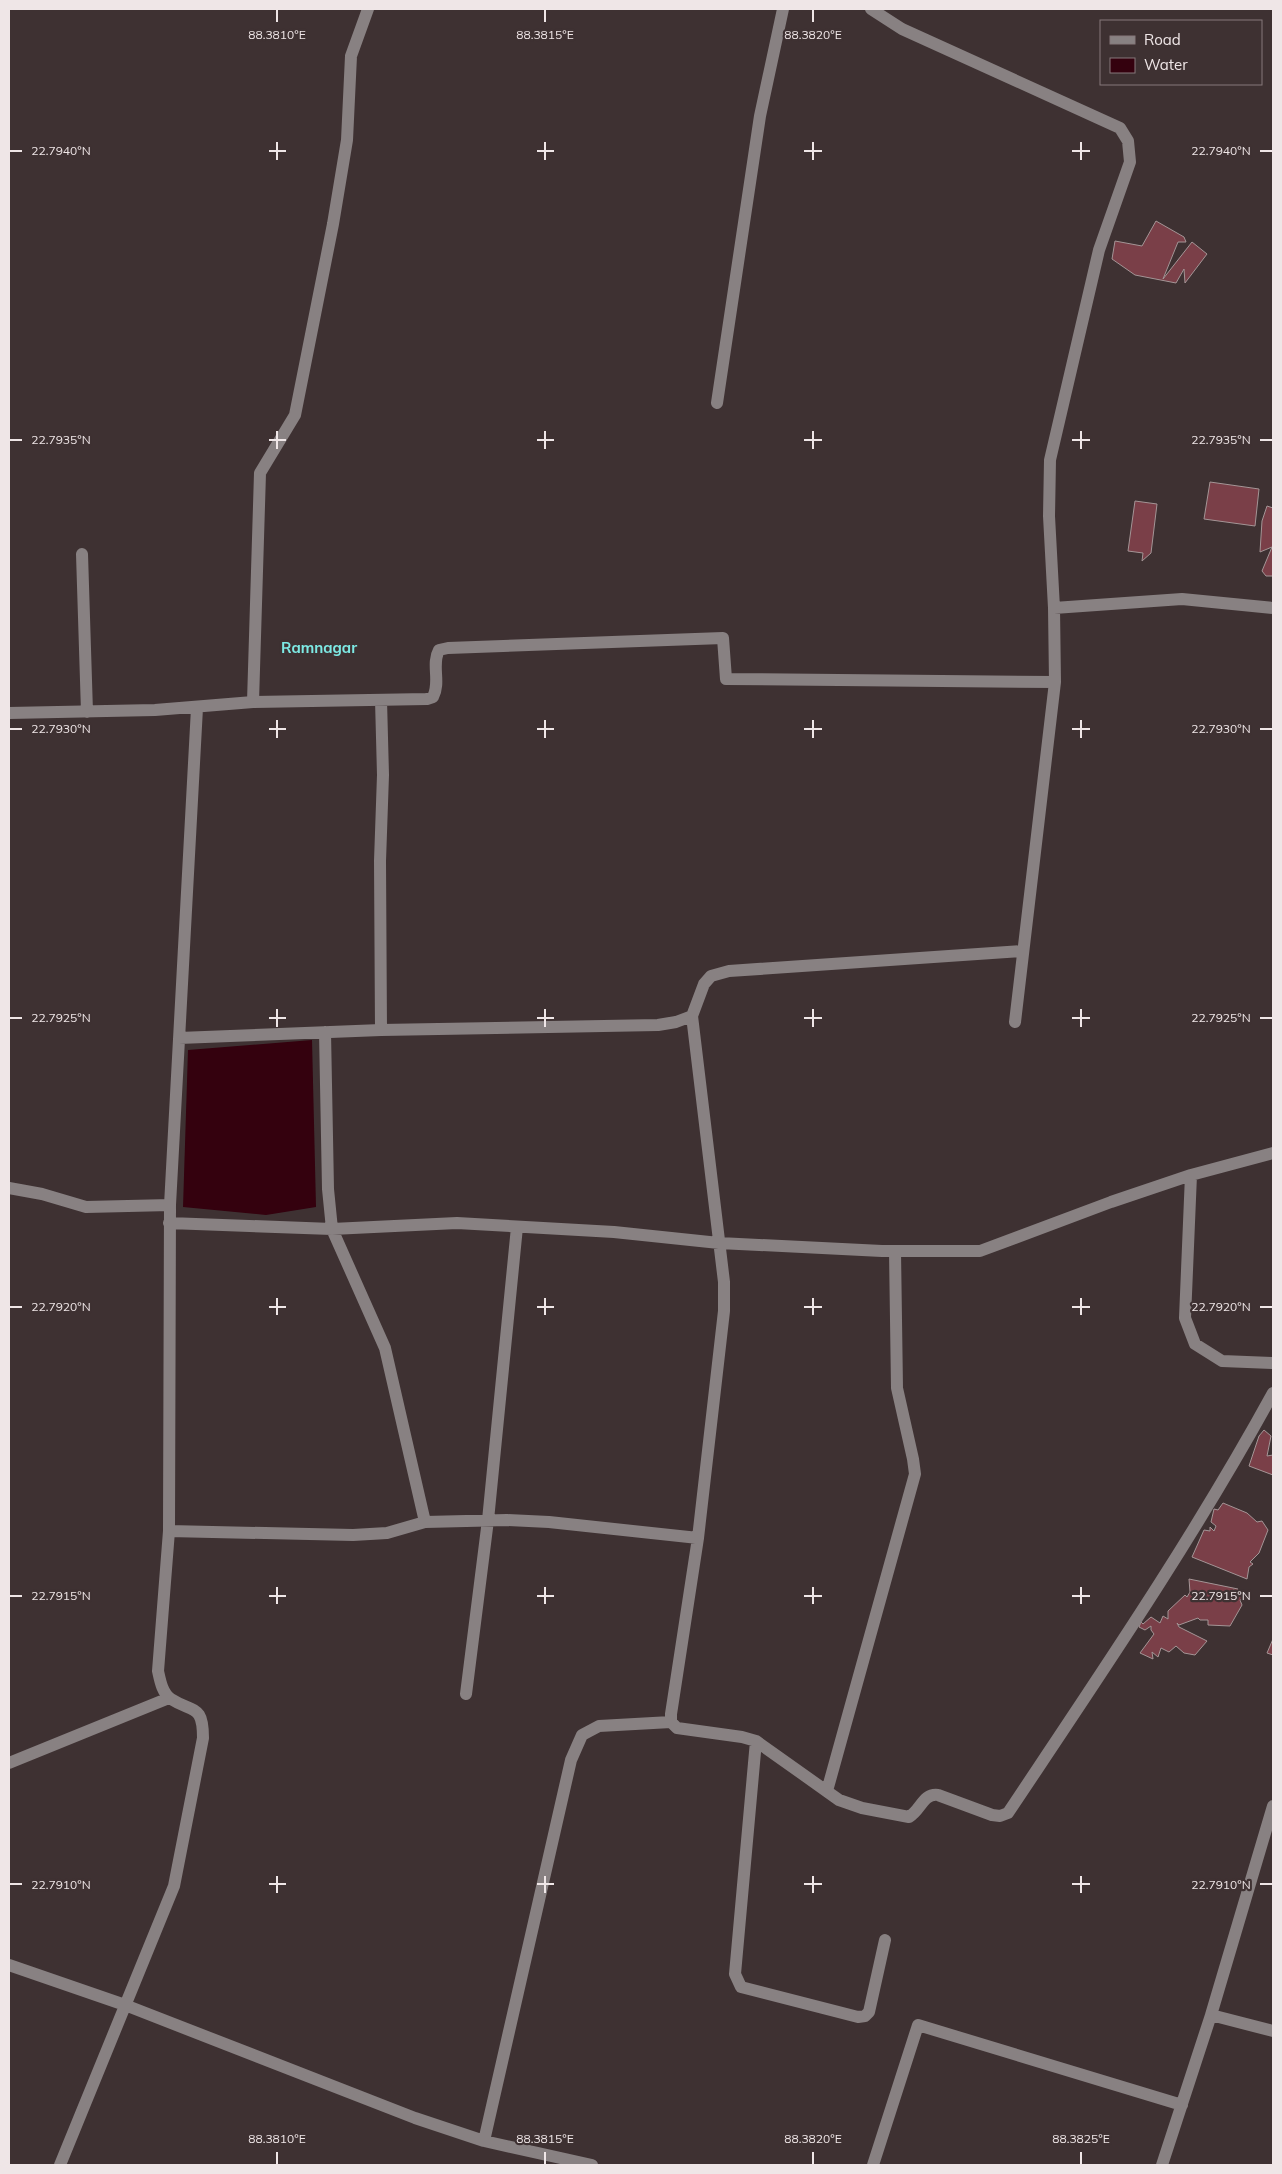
<svg xmlns="http://www.w3.org/2000/svg" width="1282" height="2174" font-family="Mulish,sans-serif">
  <style>
    .water { fill: #34010e }
    .building { fill: #7a3f48; stroke: #a49596 }
    .lines { fill: none; stroke-linecap: round; stroke-linejoin: round }
    .minor { stroke: #888182; stroke-width: 12 }
    .ticks { fill: none; stroke: #efe6e7; stroke-width: 2 }
    .labels { text-anchor: middle; dominant-baseline: central; stroke-width: 4.5; stroke-linejoin: round; paint-order: stroke }
    .neighbourhood-label { font-size: 15px; font-weight: bold; fill: #7de9e4; stroke: #3e3132 }
    .ticks-label { font-size: 12px; text-anchor: middle; fill: #efe6e7; stroke: #3e3132; stroke-width: 4.5; stroke-linejoin: round; paint-order: stroke }
  </style>
  <rect width="100%" height="100%" fill="#3e3132"/>
  <!-- water -->
  <path class="water" d="M312,1040L316,1207L266,1215L183,1207L188,1050Z"/>
  <!-- building -->
  <path class="building" d="M1156,221L1184,237L1186,242H1178L1163,279L1192,242L1207,254L1185,283L1184,269L1176,283L1135,275L1112,259L1115,241L1142,246Z
    M1210,482L1259,489L1255,526L1204,519Z
    M1135,501L1157,504L1151,553L1142,561L1143,553L1128,551Z
    M1267,506L1273,508V576H1266L1262,571L1272,547L1260,552L1262,521Z
    M1264,1430L1271,1436L1267,1456L1273,1455V1475L1249,1466L1259,1436Z
    M1223,1503L1247,1513L1257,1522L1262,1521L1268,1530L1259,1553L1250,1562L1253,1564L1249,1567L1247,1579L1192,1557L1204,1530L1210,1531V1527L1214,1531L1216,1526L1211,1522L1214,1509L1218,1510Z
    M1189,1579L1238,1589L1237,1591L1233,1590L1232,1597L1238,1591L1243,1598L1240,1600L1242,1605L1230,1626L1208,1625V1620H1200L1198,1618L1179,1625L1177,1623L1179,1627L1207,1641L1195,1655L1184,1653L1176,1646L1169,1652L1161,1648L1158,1657L1152,1652L1153,1659L1140,1653L1154,1634L1151,1630V1626L1145,1630L1139,1627L1141,1622L1143,1624L1151,1617L1160,1623L1163,1616L1168,1619V1611L1185,1595L1187,1597L1190,1592Z
    M1273,1639V1655L1267,1653Z"/>
  <g class="lines">
    <!-- minor -->
    <path class="minor" d="M871,9L902,29L1120,128L1128,141L1130,162L1099,250L1050,460L1049,516L1054,608L1055,682L1015,1022
      M717,403L760,116L783,9
      M82,554L87,712
      M1054,608L1182,599L1273,608
      M381,700L383,775L380,861L381,1030
      M253,702L427,699L433,697C441,682 431,664 439,650L448,648L723,638L726,679L1055,682
      M9,713L155,710L253,702L260,473L295,415L333,224L347,140L351,56L368,9
      M692,1016L724,1282V1311L698,1538L671,1714V1722L677,1728L742,1737L756,1741L839,1800L862,1808L909,1817C921,1810 923,1793 938,1795L992,1815L1000,1816L1008,1813C1100,1675 1193,1539 1273,1393
      M325,1032L328,1189L332,1229L385,1348L425,1522
      M179,1038L381,1030L658,1025L676,1022L692,1016L704,984L711,976L729,971L1023,951
      M1191,1175L1185,1318L1195,1344L1222,1361L1273,1363
      M9,1188L42,1194L86,1207L170,1205
      M169,1223L332,1229L457,1223L614,1232L719,1243L882,1251H980L1111,1202L1191,1175L1273,1153
      M169,1531L353,1535L387,1533L425,1522L507,1520L549,1522L698,1538
      M466,1694L488,1520L517,1227
      M756,1741L735,1974L741,1987L858,2017L865,2016L869,2012L885,1940
      M9,1763L169,1698
      M827,1791L915,1474L913,1459L897,1388L895,1251
      M9,1965L125,2005L415,2118L484,2141L592,2165
      M1211,2015L1273,1806
      M484,2141L571,1760L582,1735L599,1726L671,1722
      M60,2165L174,1886L203,1738C203,1704 193,1713 171,1699C162,1693 160,1680 158,1671L169,1531L170,1205L197,708
      M873,2165L918,2025L1182,2105
      M1162,2165L1211,2015L1273,2031"/>
  </g>
  <!-- ticks -->
  <path class="ticks" d="M277,10V22M545,10V22M813,10V22M277,142V160M545,142V160M813,142V160M1081,142V160M10,151H22M269,151H286M537,151H554M804,151H822M1072,151H1090M1260,151H1272M277,431V449M545,431V449M813,431V449M1081,431V449M10,440H22M269,440H286M537,440H554M804,440H822M1072,440H1090M1260,440H1272M277,720V738M545,720V738M813,720V738M1081,720V738M10,729H22M269,729H286M537,729H554M804,729H822M1072,729H1090M1260,729H1272M277,1009V1027M545,1009V1027M813,1009V1027M1081,1009V1027M10,1018H22M269,1018H286M537,1018H554M804,1018H822M1072,1018H1090M1260,1018H1272M277,1298V1315M545,1298V1315M813,1298V1315M1081,1298V1315M10,1307H22M269,1307H286M537,1307H554M804,1307H822M1072,1307H1090M1260,1307H1272M277,1587V1604M545,1587V1604M813,1587V1604M1081,1587V1604M10,1596H22M269,1596H286M537,1596H554M804,1596H822M1072,1596H1090M1260,1596H1272M277,1876V1893M545,1876V1893M813,1876V1893M1081,1876V1893M10,1884H22M269,1884H286M537,1884H554M804,1884H822M1072,1884H1090M1260,1884H1272M277,2152V2164M545,2152V2164M813,2152V2164M1081,2152V2164"/>
  <g class="labels">
    <!-- neighbourhood labels -->
    <g class="neighbourhood-label">
      <text x="319" y="647">Ramnagar</text>
    </g>
  </g>
  <g class="ticks-label">
    <text x="277" y="39">88.3810°E</text>
    <text x="545" y="39">88.3815°E</text>
    <text x="813" y="39">88.3820°E</text>
    <text x="61" y="155">22.7940°N</text>
    <text x="1221" y="155">22.7940°N</text>
    <text x="61" y="444">22.7935°N</text>
    <text x="1221" y="444">22.7935°N</text>
    <text x="61" y="733">22.7930°N</text>
    <text x="1221" y="733">22.7930°N</text>
    <text x="61" y="1022">22.7925°N</text>
    <text x="1221" y="1022">22.7925°N</text>
    <text x="61" y="1311">22.7920°N</text>
    <text x="1221" y="1311">22.7920°N</text>
    <text x="61" y="1600">22.7915°N</text>
    <text x="1221" y="1600">22.7915°N</text>
    <text x="61" y="1889">22.7910°N</text>
    <text x="1221" y="1889">22.7910°N</text>
    <text x="277" y="2143">88.3810°E</text>
    <text x="545" y="2143">88.3815°E</text>
    <text x="813" y="2143">88.3820°E</text>
    <text x="1081" y="2143">88.3825°E</text>
  </g>
  <!-- border -->
  <rect width="1282" height="2174" fill="none" stroke="#efe6e7" stroke-width="20"/>
  <!-- legend -->
  <rect x="1100" y="20" width="162" height="65" fill="#3e3132" stroke="#85797a"/>
  <rect x="1110" y="36" width="25" height="8" fill="#888182" stroke="#85797a"/>
  <text x="1144" y="45" font-size="15" fill="#efe6e7">Road</text>
  <rect x="1110" y="58" width="25" height="15" fill="#34010e" stroke="#85797a"/>
  <text x="1144" y="70" font-size="15" fill="#efe6e7">Water</text>
</svg>
